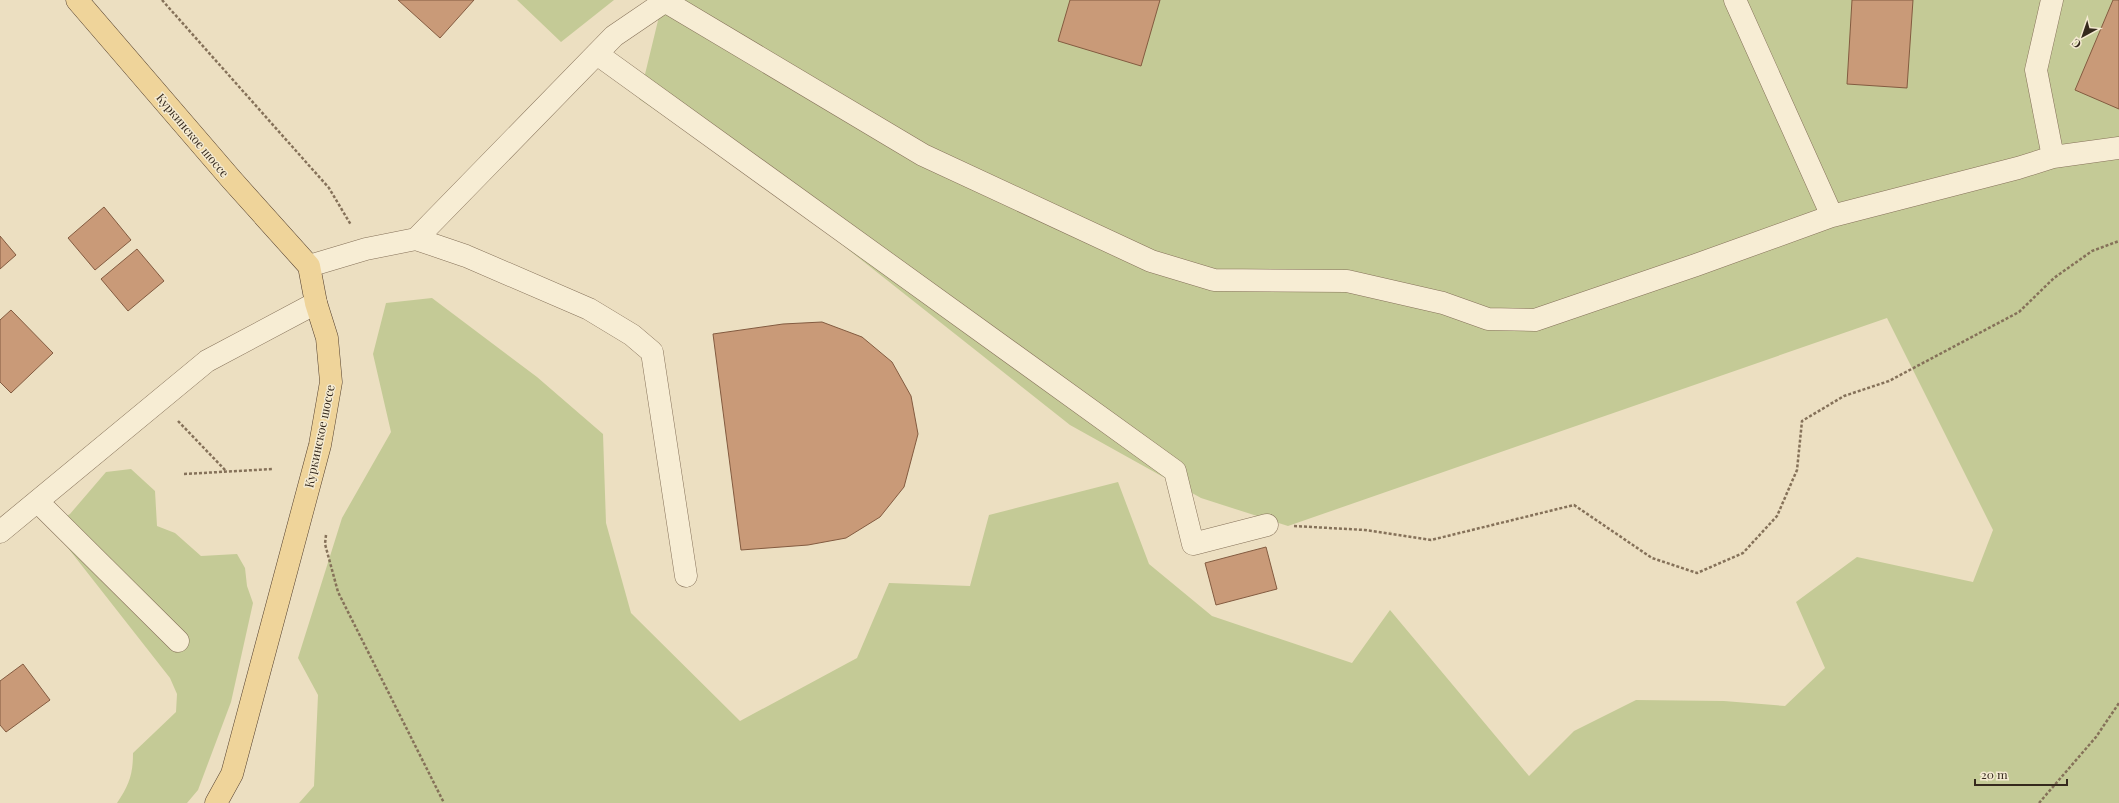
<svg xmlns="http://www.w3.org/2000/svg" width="2119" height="803" font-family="'Playfair Display',serif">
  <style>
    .green { fill: #c4ca96 }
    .building { fill: #c99a78; stroke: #835b40 }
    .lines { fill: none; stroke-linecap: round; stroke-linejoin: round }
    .minor-casing { stroke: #857159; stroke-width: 23 }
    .major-casing { stroke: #533f2e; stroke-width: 23 }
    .path { stroke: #857159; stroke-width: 2.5; stroke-dasharray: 3 2; stroke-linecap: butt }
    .minor { stroke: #f7edd4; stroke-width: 22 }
    .major { stroke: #efd49a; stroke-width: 22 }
    .labels { text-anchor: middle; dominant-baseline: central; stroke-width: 3; stroke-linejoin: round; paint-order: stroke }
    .street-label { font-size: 12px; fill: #35291d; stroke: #f4ead1 }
  </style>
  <rect width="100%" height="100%" fill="#ecdfc1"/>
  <!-- green -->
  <path class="green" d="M517,0H614L561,42Z
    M663,0H2119V803H299L314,786L318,695L298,658L342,518L391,432L373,354L386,303L432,298L537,377L603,434L606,523L631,613L740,721L857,658L889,583L970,586L989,515L1118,482L1149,564L1212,616L1352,663L1390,610L1529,776L1574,731L1636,700L1724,701L1785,706L1825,668L1796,602L1857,557L1973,582L1993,530L1887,318L1288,526L1201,498L1070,425L768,186L639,99Z
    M131,469L155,491L157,526L175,533L201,556L237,554L245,568L247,586L253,603L231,702L198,790L187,803H117C129,785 133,775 133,753L176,712L177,694L170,678L50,525L70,514L106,472Z"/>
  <!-- building -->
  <path class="building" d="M398,0H474L440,38Z
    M1070,0H1160L1141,66L1058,41Z
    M1852,0H1913L1907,88L1847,84Z
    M2113,0H2119V109L2075,90Z
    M104,207L131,240L95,270L68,238Z
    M0,236L16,255L0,269Z
    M137,249L164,281L128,311L101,279Z
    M11,310L53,353L11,393L0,382V320Z
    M822,322L862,337L892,362L911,396L918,434L904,487L880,517L846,538L808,545L741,550L713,334L783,324Z
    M1266,547L1277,589L1216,605L1205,563Z
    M23,664L50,700L6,732L0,725V681Z"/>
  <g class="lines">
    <!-- minor casing -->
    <g class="minor-casing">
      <path id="minor" d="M663,0L923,155L1151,261L1214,280L1347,281L1443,303L1488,319L1535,320L1696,265L1832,216L2018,168L2053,157L2119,148
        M1735,0L1832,216
        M2052,0L2036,70L2053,157
        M597,54L1175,471L1193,544L1267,525
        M416,239L614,36L667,0
        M309,266L366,249L416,239L466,256L589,309L632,335L652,352L686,576
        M38,502L178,641
        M0,532L207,361L316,303"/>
    </g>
    <!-- major casing -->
    <g class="major-casing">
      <path id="major" d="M77,0L231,179L309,266L316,303L327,338L331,382L320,445L232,774L216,803"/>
    </g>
    <!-- path -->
    <path class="path" d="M162,0L329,188L351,225
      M178,421L226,471
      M184,474L273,469
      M1294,526L1365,530L1431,540L1574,505L1652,558L1697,573L1743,553L1777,516L1797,470L1802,421L1844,396L1889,381L2019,312L2054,278L2092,251L2119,241
      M326,535L325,544L338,592L444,803
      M2039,803L2096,737L2119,703"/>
    <!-- minor -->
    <use href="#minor" class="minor"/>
    <!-- major -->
    <use href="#major" class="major"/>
  </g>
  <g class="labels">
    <!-- street labels -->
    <g class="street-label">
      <text transform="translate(193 135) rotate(50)">Куркинское шоссе</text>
      <text transform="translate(319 436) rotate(-78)">Куркинское шоссе</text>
    </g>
  </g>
  <!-- north arrow -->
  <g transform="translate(2083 36) rotate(220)" stroke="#f4ead1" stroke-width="3" paint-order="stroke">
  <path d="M0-3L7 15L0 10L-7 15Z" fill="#35291d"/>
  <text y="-6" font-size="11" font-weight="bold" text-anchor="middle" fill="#35291d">С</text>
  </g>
  <!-- scale -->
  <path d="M1975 779v6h92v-6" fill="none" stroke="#35291d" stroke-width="2"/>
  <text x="1981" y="779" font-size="12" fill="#35291d" stroke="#f4ead1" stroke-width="3" paint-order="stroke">20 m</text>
</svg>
